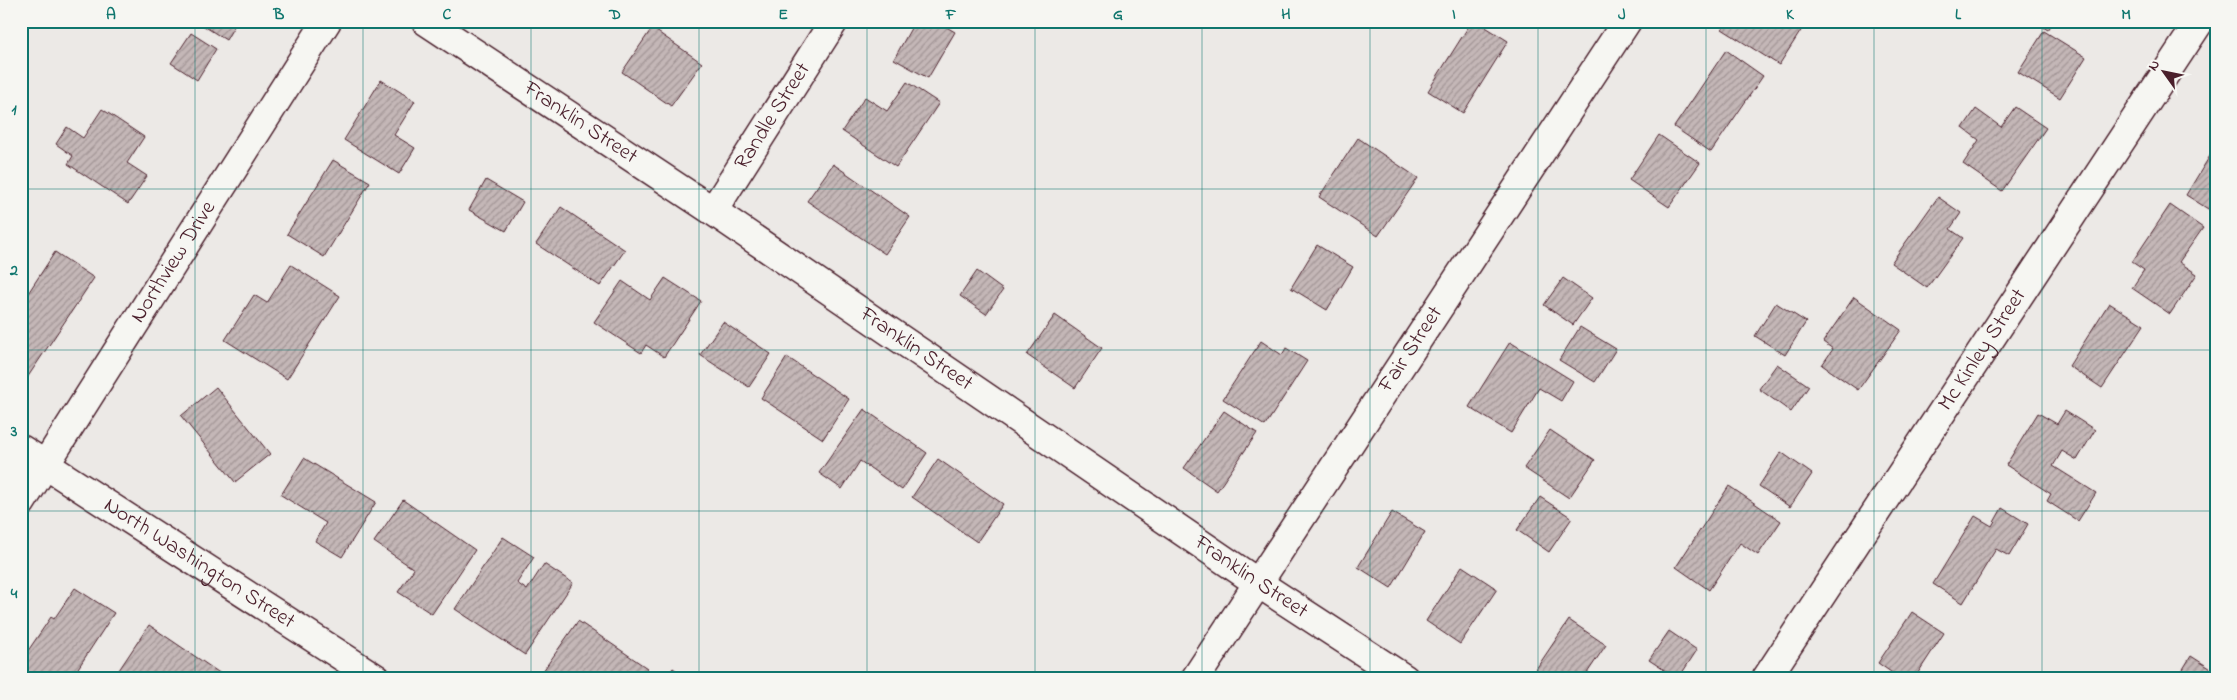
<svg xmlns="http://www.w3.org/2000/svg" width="2237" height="700" font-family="'Indie Flower',sans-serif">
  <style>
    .building { fill: url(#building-hatch); stroke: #4a1f2b }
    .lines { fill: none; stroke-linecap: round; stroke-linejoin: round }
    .street-casing { stroke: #4a1f2b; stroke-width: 31 }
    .street { stroke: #f6f6f2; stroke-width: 28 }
    .grid { fill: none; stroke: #0f766e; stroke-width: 1; stroke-opacity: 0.55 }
    .labels { text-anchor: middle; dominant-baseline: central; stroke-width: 5; stroke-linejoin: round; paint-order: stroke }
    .street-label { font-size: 22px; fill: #4a1f2b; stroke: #f6f6f2 }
    .neatline { fill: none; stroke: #0f766e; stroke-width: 2 }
    .grid-label { font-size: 16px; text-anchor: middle; font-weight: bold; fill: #0f766e }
  </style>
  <defs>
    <pattern id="building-hatch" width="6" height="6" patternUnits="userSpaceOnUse" patternTransform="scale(1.25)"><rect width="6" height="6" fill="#c4b7b7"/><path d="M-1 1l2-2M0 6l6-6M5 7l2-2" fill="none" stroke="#a19495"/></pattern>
  </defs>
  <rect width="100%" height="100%" fill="#ece9e6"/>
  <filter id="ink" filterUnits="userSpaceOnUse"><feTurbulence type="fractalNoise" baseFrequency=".02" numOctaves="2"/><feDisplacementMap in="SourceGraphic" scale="10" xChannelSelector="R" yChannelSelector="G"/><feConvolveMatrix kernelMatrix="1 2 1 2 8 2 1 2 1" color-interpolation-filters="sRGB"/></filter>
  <g filter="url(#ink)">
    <!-- building -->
    <path class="building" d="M196,21H237L226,40Z
      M915,21H936L955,32L928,78L894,59Z
      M1472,21H1476L1508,41L1463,113L1428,91Z
      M1727,21H1790L1802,29L1779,65L1722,29Z
      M2033,21H2054L2048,30Z
      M652,28L702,63L671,106L622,72Z
      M2044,31L2086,57L2060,98L2018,72Z
      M191,33L216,49L197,80L171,63Z
      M1726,50L1763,76L1711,152L1674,127Z
      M381,80L415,101L394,135L415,148L399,174L344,140Z
      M907,82L939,103L896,167L842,131L865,97L887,111Z
      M2015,107L2046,128L2002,191L1963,164L1979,140L1963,128L1976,109L2001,127Z
      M102,109L144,137L127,163L147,176L128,204L68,164L73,156L56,144L67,127L83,138Z
      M1659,135L1700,163L1669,207L1629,180Z
      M1358,138L1418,178L1378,236L1319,197Z
      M2216,146V214L2186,195Z
      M333,160L370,182L324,257L287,234Z
      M833,164L910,217L885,254L807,201Z
      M486,180L523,202L506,231L469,210Z
      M1938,197L1961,213L1950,229L1963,238L1927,288L1891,263Z
      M2170,205L2203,228L2179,262L2197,274L2170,314L2132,288L2144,270L2132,262Z
      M561,207L625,250L600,286L536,244Z
      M1317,245L1353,267L1327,310L1291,288Z
      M55,252L94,278L27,378L21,374V304Z
      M291,265L340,296L287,379L225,340L254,295L267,303Z
      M977,271L1003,290L986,314L960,296Z
      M665,278L701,301L664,357L646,345L641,353L594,322L622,281L650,300Z
      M1563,278L1592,298L1573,325L1544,305Z
      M1854,297L1901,330L1858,390L1822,365L1833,349L1823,342Z
      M1776,303L1806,322L1785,355L1755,336Z
      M2109,303L2144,325L2102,388L2069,366Z
      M1055,315L1102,348L1075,388L1027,355Z
      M723,322L771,354L749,387L700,355Z
      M1580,327L1616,349L1595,382L1559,360Z
      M1261,341L1282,355L1286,348L1307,361L1265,426L1223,399Z
      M1510,342L1573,381L1561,401L1539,388L1511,433L1469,407Z
      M787,357L849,399L823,439L761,398Z
      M1777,364L1809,386L1791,412L1759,389Z
      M216,387L270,454L235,482L181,416Z
      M864,409L927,453L902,490L860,461L842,489L819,473Z
      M1224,411L1257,433L1217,491L1184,468Z
      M2065,411L2095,430L2077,460L2062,451L2053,466L2096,493L2078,521L2047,501L2051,494L2006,465L2038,413L2057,424Z
      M1550,430L1595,460L1569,498L1524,468Z
      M1781,452L1812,474L1790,507L1759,486Z
      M304,458L376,502L342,557L315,541L326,523L281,495Z
      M938,459L1003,504L977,542L912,497Z
      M1729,486L1781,521L1758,555L1740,543L1709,590L1676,567Z
      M1540,497L1572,518L1549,552L1517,530Z
      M403,500L475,550L432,614L398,592L414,569L374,542Z
      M2002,508L2028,524L2009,556L1996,549L1963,603L1933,584L1975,516L1992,526Z
      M1392,512L1425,532L1391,588L1358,567Z
      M503,537L534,557L517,583L527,590L544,564L573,583L525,655L455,609Z
      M1462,566L1497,589L1460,644L1426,621Z
      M75,588L114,613L71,679H21V661L51,617L54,619Z
      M1912,612L1944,633L1914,679H1901L1878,663Z
      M1569,620L1606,645L1583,679H1544L1534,672Z
      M578,621L647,668L639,679H555L543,671Z
      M149,625L221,674L217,679H123L126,675L119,670Z
      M1669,631L1697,650L1678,679L1649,660Z
      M2191,656L2216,672V679H2177Z
      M673,668L688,679H665Z"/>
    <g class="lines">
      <!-- street casing -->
      <g class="street-casing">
        <g id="street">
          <path id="s1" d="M426,21L713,211L1258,583L1405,679"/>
          <path id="s2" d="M713,211L834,21"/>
          <path id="s3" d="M21,449L377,679"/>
          <path id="s4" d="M21,503L327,21"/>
          <path id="s5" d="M1195,679L1627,21"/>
          <path id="s6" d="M1766,679L2200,21"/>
        </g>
      </g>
      <!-- street -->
      <use href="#street" class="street"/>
    </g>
  </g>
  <!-- grid -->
  <path class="grid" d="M195,21V679M363,21V679M531,21V679M699,21V679M867,21V679M1035,21V679M1202,21V679M1370,21V679M1538,21V679M1706,21V679M1874,21V679M2042,21V679M21,189H2216M21,350H2216M21,511H2216"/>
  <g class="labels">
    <!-- street labels -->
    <g class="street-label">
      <text stroke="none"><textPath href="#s2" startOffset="112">Randle Street</textPath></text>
      <text stroke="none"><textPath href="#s1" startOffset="185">Franklin Street</textPath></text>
      <text stroke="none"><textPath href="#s4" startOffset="285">Northview Drive</textPath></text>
      <text stroke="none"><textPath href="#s1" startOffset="590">Franklin Street</textPath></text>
      <text stroke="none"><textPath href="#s5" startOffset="394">Fair Street</textPath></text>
      <text stroke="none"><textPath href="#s6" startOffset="394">Mc Kinley Street</textPath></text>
      <text stroke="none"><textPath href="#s3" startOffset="212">North Washington Street</textPath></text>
      <text stroke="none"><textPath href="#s1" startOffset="995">Franklin Street</textPath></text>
    </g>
  </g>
  <!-- margin -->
  <rect width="2237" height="700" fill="none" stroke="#f6f6f2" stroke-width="55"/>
  <!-- north arrow -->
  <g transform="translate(2164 72) rotate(303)" stroke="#f6f6f2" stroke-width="4" paint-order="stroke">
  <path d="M0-4L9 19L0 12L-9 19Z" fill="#4a1f2b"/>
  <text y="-8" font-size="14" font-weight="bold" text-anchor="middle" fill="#4a1f2b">N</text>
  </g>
  <rect x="28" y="28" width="2182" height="644" class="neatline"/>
  <g class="grid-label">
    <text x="111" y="19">A</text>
    <text x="279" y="19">B</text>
    <text x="447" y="19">C</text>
    <text x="615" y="19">D</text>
    <text x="783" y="19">E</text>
    <text x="951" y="19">F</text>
    <text x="1118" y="19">G</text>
    <text x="1286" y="19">H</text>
    <text x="1454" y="19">I</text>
    <text x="1622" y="19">J</text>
    <text x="1790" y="19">K</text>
    <text x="1958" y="19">L</text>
    <text x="2126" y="19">M</text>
    <text x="14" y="114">1</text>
    <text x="14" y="275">2</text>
    <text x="14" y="436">3</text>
    <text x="14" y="598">4</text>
  </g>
</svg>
